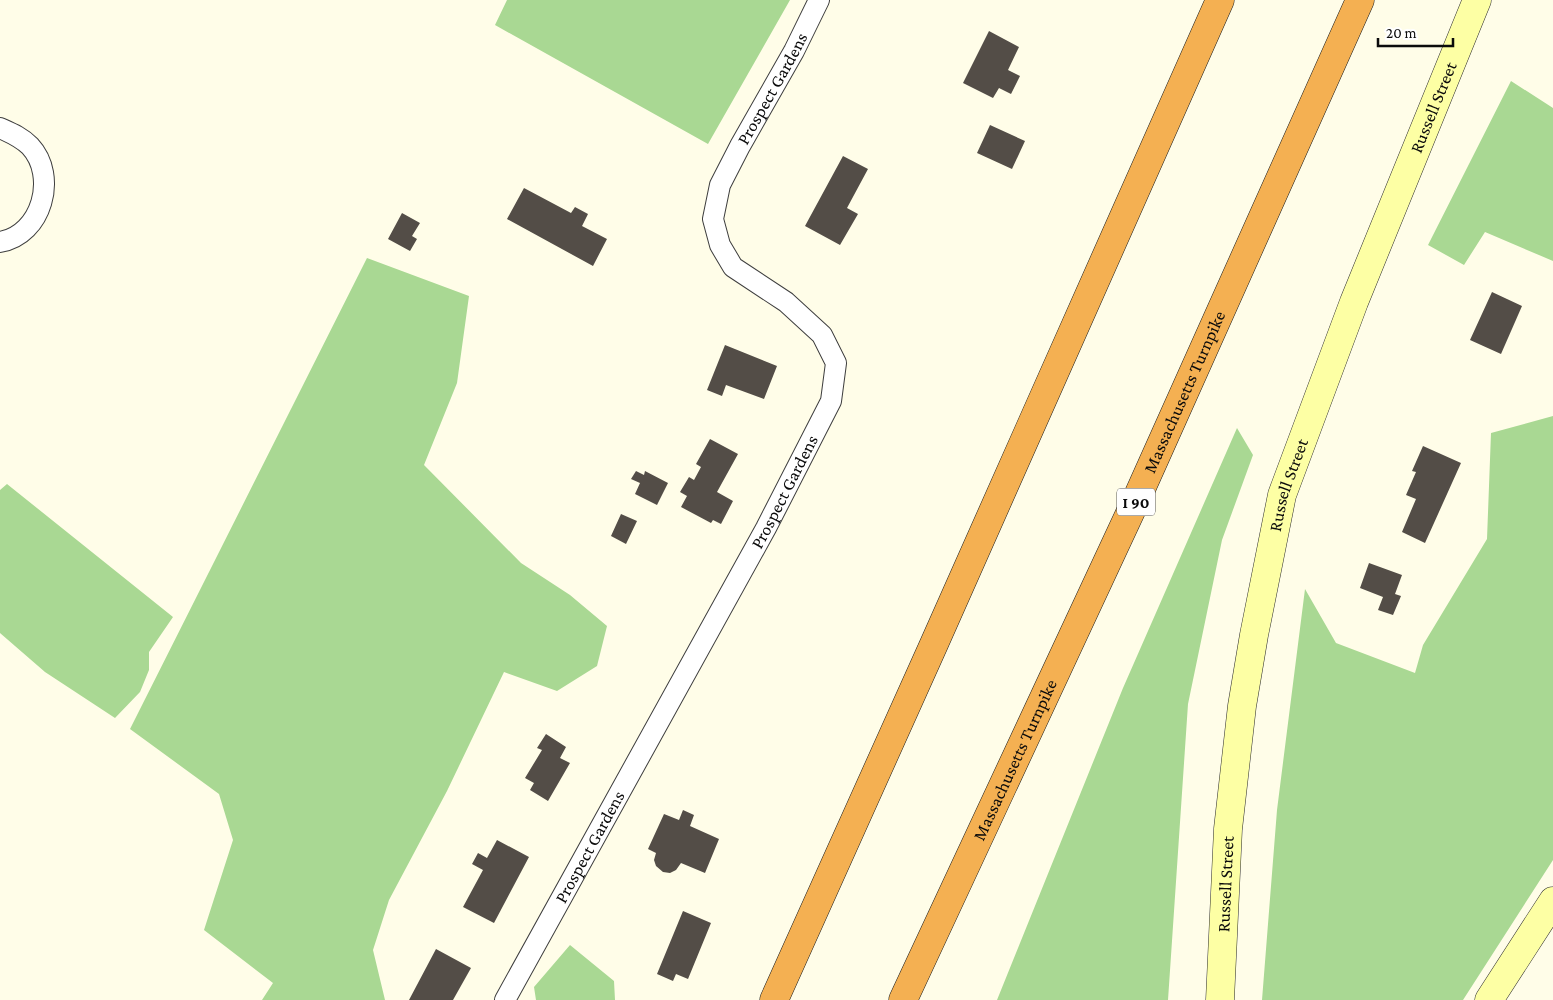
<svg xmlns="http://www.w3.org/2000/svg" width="1553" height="1000" font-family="'Crimson Pro',serif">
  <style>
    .forest { fill: #a9d893 }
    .building { fill: #534d47 }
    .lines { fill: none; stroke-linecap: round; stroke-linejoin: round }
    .street-casing { stroke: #3e3e3e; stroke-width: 22 }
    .secondary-casing { stroke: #2d2d2d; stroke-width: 29 }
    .highway-casing { stroke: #1c1c1c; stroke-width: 29 }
    .street { stroke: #fff; stroke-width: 20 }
    .secondary { stroke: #fdffa4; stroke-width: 28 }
    .highway { stroke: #f4b052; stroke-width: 28 }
    .labels { text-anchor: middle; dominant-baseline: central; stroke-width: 5; stroke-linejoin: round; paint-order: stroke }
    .shield { fill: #fff; stroke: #545454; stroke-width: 1 }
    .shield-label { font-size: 16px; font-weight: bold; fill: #0b0b0b }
    .street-label { font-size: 18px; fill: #0b0b0b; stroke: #fff }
  </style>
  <rect width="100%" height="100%" fill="#fffde8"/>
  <!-- forest -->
  <path class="forest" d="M507,0H790L708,144L495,25Z
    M1511,81L1553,108V261L1485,232L1464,265L1428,245Z
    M367,258L469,296L457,383L424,465L521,563L570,595L607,626L597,666L557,691L504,672L447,791L389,900L373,950L385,1000H262L273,983L204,930L233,840L219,794L130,729Z
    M1553,416V860L1463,1000H1262L1277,810L1305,589L1336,643L1415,673L1423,645L1487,539L1491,433Z
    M1237,428L1253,455L1222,540L1188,704L1168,1000H997L1123,688Z
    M7,484L173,617L149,652V670L140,692L115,718L45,672L0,633V490Z
    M570,945L614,981L615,1000H536L534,987Z"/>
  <!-- building -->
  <path class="building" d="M989,31L1019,47L1008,70L1020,76L1011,94L999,88L993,98L963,83Z
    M990,125L1025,141L1012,169L977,153Z
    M843,156L868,169L847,208L858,214L840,245L805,226Z
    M524,188L571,213L575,207L588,214L582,226L607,239L593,266L507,219Z
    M402,213L420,223L412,236L417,239L410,251L388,239Z
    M1492,292L1522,306L1501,354L1470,340Z
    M725,345L777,366L764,399L726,385L722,396L707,390Z
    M710,439L738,454L717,492L733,501L721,524L713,520L711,523L681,507L687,496L680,492L689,477L694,480L701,467L696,464Z
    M1423,446L1461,463L1425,543L1402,532L1416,499L1406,495L1416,472L1412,471Z
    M636,471L644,475L645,471L668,483L657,505L635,494L640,483L631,479Z
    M621,514L637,521L626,544L611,536Z
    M1369,563L1402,575L1395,594L1401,596L1393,615L1378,610L1383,597L1360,588Z
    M546,734L566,747L560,758L570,763L548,801L530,790L534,783L525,778L542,750L537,748Z
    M683,810L694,815L690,826L719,839L705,873L681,863L676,870L670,873L663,872L656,866L654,860L656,853L648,849L664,814L679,820Z
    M497,840L529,857L494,923L463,907L483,870L472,864L478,853L487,858Z
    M683,911L711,923L688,979L676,974L673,981L657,974Z
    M436,949L471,968L453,1000H409Z"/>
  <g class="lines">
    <!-- street casing -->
    <g class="street-casing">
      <g id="street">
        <path d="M0,128C11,133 21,137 30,146C58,176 42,235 0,242"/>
        <path id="s1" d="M505,1000L766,528L831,401L836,363L822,335L786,302L733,267L720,245L713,219L720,185L740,146L794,51L819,0"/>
      </g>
    </g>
    <!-- secondary casing -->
    <g class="secondary-casing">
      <g id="secondary">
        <path id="s2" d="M1220,1000L1228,829L1242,706L1254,635L1282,495L1354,302L1477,0"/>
        <path d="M1489,1000L1553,901"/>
      </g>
    </g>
    <!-- highway casing -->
    <g class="highway-casing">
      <g id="highway">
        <path d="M774,1000L934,644L1220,0"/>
        <path id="s3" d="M903,1000L1137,498L1360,0"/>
      </g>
    </g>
    <!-- street -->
    <use href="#street" class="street"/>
    <!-- secondary -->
    <use href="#secondary" class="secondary"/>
    <!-- highway -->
    <use href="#highway" class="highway"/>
  </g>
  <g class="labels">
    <!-- shield labels -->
    <rect class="shield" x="1117" y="488.5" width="38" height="27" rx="4"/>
    <g class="shield-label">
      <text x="1136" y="502">I 90</text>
    </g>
    <!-- street labels -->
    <g class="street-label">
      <text stroke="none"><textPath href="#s1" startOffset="1061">Prospect Gardens</textPath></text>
      <text stroke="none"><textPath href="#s2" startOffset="926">Russell Street</textPath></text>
      <text stroke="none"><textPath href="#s3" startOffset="670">Massachusetts Turnpike</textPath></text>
      <text stroke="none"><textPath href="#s2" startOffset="521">Russell Street</textPath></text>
      <text stroke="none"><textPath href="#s1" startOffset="580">Prospect Gardens</textPath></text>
      <text stroke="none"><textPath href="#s3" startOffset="265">Massachusetts Turnpike</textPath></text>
      <text stroke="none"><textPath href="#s1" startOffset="175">Prospect Gardens</textPath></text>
      <text stroke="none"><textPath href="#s2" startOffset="116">Russell Street</textPath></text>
    </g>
  </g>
  <!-- scale -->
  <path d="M1378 38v8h75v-8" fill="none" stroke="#0b0b0b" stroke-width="2.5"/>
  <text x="1386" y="38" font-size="15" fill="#0b0b0b" stroke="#ffffff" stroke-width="4" paint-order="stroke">20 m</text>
</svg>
